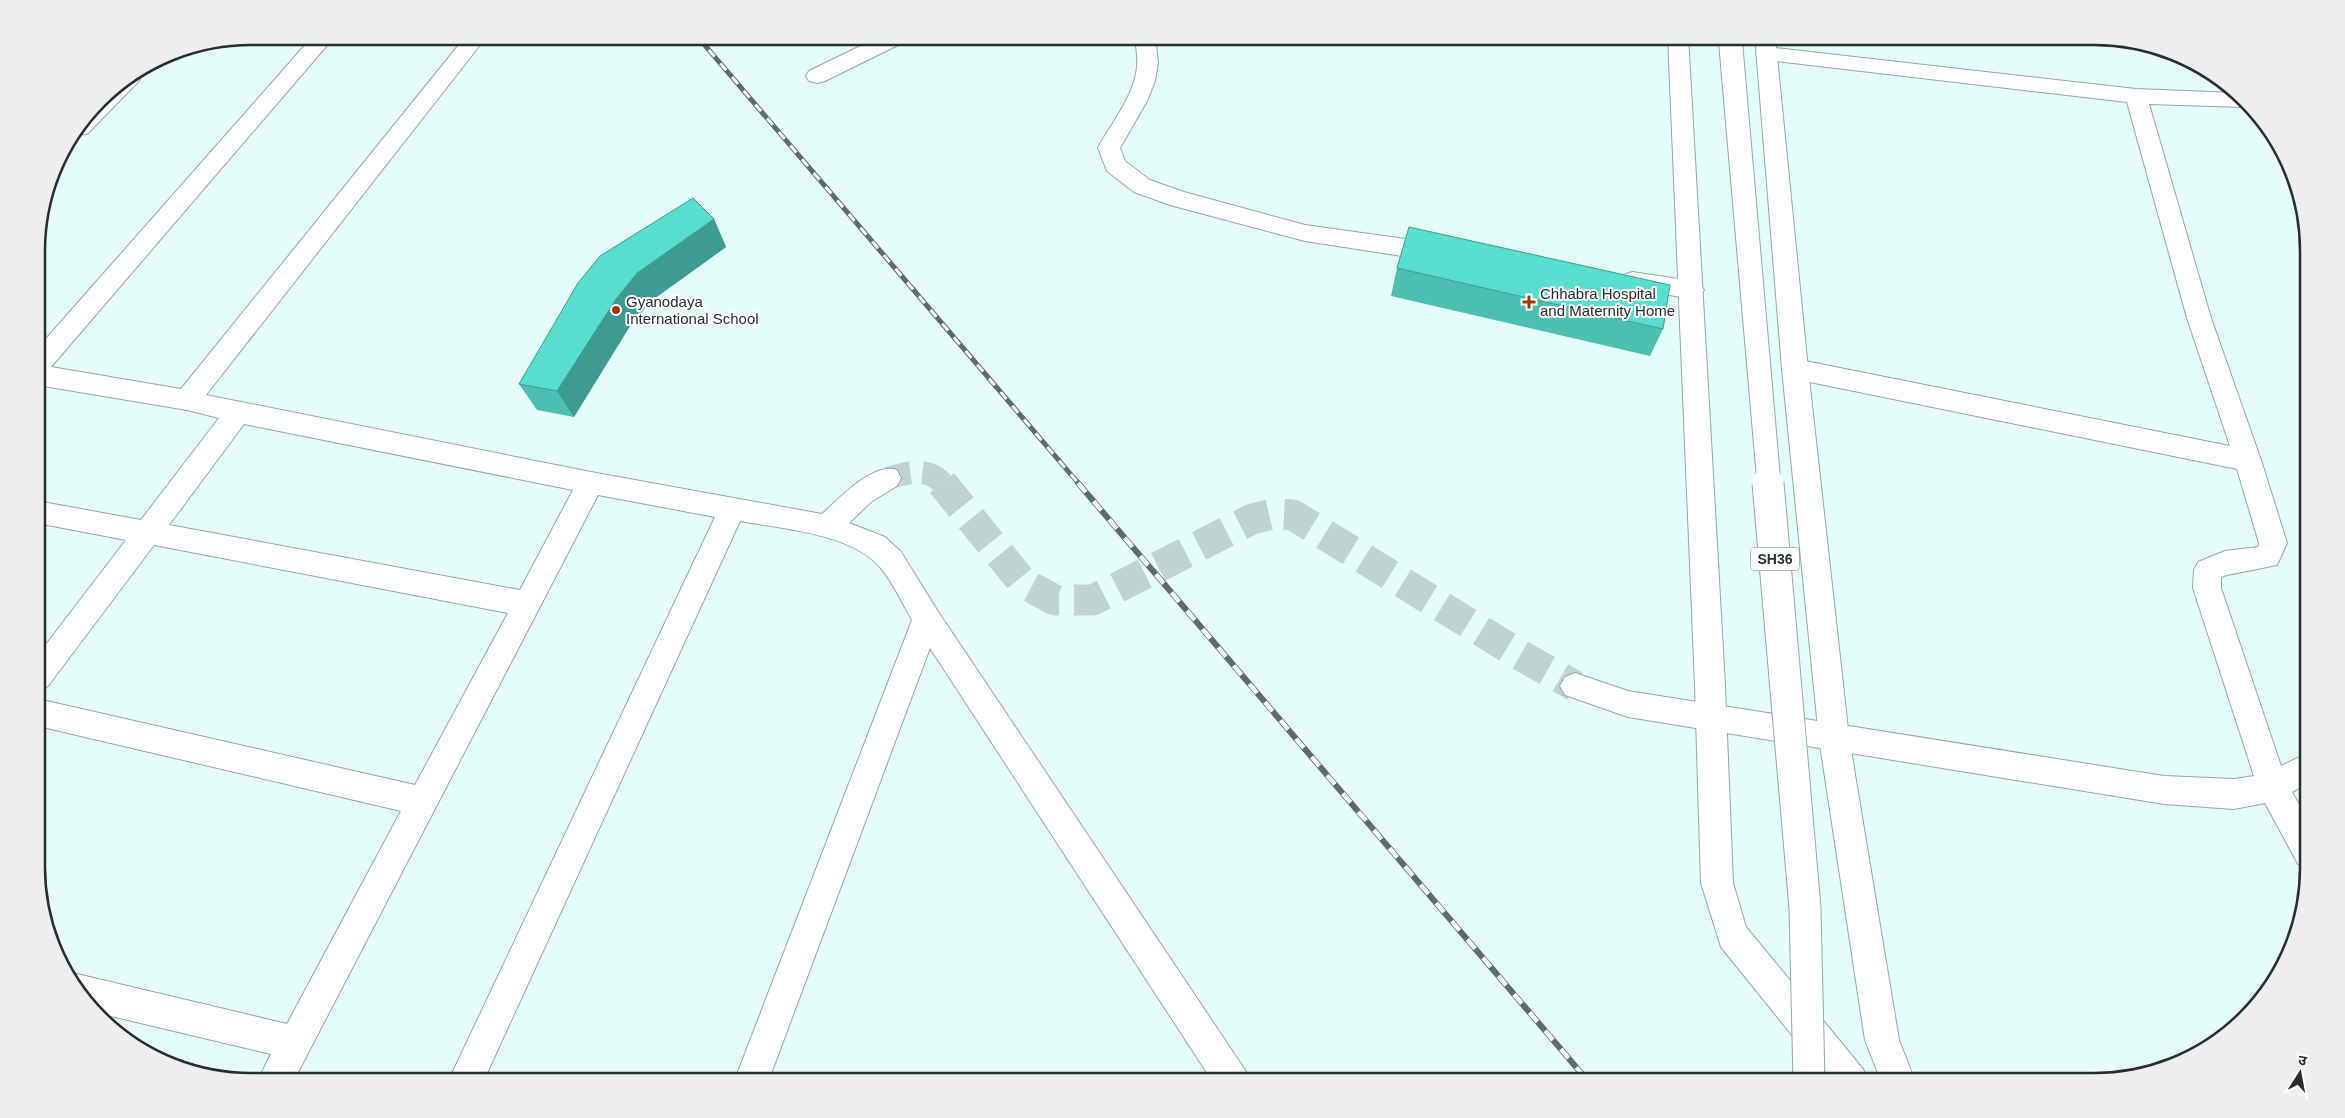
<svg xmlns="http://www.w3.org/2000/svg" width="2345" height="1118" font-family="Helvetica,'Noto Sans Devanagari',sans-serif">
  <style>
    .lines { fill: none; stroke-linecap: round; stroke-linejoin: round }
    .street-tunnel-far1 { stroke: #bed4d0; stroke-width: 23; stroke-dasharray: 23 12; stroke-linecap: butt }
    .street-tunnel { stroke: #bed4d0; stroke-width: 31; stroke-dasharray: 31 15; stroke-linecap: butt }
    .street-casing { stroke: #90a8a4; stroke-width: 2 }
    .primary-casing { stroke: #90a8a4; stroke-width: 2 }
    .street { fill: #fff; fill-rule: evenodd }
    .primary { fill: #fff; fill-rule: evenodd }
    .rail-far1-casing { stroke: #5d6c69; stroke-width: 5 }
    .rail-casing { stroke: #5d6c69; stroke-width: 6 }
    .rail-far1 { stroke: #fff; stroke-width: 3; stroke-dasharray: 9; stroke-linecap: butt }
    .rail { stroke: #fff; stroke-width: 4.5; stroke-dasharray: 12; stroke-linecap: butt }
    .primary-bridge-far1-casing { stroke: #90a8a4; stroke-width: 25; stroke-linecap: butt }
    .primary-bridge-casing { stroke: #90a8a4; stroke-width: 33; stroke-linecap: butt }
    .primary-bridge-far1 { stroke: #fff; stroke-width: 23 }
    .primary-bridge { stroke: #fff; stroke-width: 31 }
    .wall { fill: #4bbfb2 }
    .shaded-wall { fill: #3d9b91 }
    .building { fill: #57decf; stroke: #3d9b91 }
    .poi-dot { fill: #9c3900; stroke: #fff; stroke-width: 2 }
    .labels { text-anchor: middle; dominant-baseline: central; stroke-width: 4; stroke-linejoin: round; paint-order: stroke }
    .shield { fill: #fff; stroke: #666d6c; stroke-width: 1 }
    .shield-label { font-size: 14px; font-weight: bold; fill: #252f2d }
    .poi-label { font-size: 15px; fill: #252f2d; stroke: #fff; text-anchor: start }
    .rim { fill: none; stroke: #252f2d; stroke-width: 2.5 }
  </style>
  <rect width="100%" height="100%" fill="#e4fdf9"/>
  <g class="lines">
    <!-- street-tunnel-far1 -->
    <path class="street-tunnel-far1" d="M888,478C908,473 928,466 943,484"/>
    <!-- street-tunnel -->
    <path class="street-tunnel" d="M942,483L1023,583L1055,600H1093L1252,519L1273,514L1293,515L1520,655L1575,686"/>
    <!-- street casing -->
    <g class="street-casing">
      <path id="street" d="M313,36H335L51,367L181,389L466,36H487L206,395L591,472L822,514C840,498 873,462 897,470L901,478L897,486L871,502L849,523L885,537L901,552L937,610L1245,1070L1250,1082H1213L930,648L768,1082H734L912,620C902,603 893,582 880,567C850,533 783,529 740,521L483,1082H448L715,517L598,495L293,1082H257L271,1054L94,1012L80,998L69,978L77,974L287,1024L401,811L38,726V699L415,785L508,613L154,545L48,686L38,690V655L126,540L37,523V501L141,520L219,418L187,410L37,385V349ZM244,424L573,490L520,590L169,525Z
        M881,36H909L906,41L825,81L817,83L809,81L806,76L809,71Z
        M1135,36H1155L1158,63L1155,81L1147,101L1120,148L1125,161L1150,180L1184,192L1305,225L1441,244L1449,247L1453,253L1449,259L1441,262L1305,241L1170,205L1134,192L1107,171L1098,148C1111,123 1134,97 1137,67C1138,57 1136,47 1135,36Z
        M1766,47L2136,89L2237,93L2250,106L2244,107L2149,104L2211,318L2261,460L2287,543L2277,565L2227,575L2221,577V588L2281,766L2308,753L2309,783L2292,792L2309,822V868L2298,864L2265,803L2234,809L2164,804L1628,717L1565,695L1560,686L1565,677L1575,673L1628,691L2164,776L2234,779L2254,776L2193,588L2194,570L2198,562L2225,551L2258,547L2259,543L2237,469L1795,379L1786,376L1782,369L1786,362L1795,359L2230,446L2187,318L2127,102L1759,59L1756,54L1759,49Z
        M138,72L141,77L138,82L87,134L74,135L109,90Z
        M1632,272L1692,281L1700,284L1704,290L1700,296L1692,299L1624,287L1620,281L1624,275Z"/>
    </g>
    <!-- primary casing -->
    <g class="primary-casing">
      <path id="primary" d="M1668,36H1688L1725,685L1733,883L1746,927L1863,1069L1868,1081H1829L1721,947L1701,883L1695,685Z
        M1755,36H1775L1808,369L1849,738L1899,1040L1915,1081H1881L1865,1040L1819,738L1782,369Z"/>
    </g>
    <!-- street -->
    <use href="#street" class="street"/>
    <!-- primary -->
    <use href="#primary" class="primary"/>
    <!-- rail-far1 casing -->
    <g class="rail-far1-casing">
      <path id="rail-far1" d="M697,36L1079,484"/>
    </g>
    <!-- rail casing -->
    <g class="rail-casing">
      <path id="rail" d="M1078,483L1588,1081"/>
    </g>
    <!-- rail-far1 -->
    <use href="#rail-far1" class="rail-far1"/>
    <!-- rail -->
    <use href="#rail" class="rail"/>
    <!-- primary-bridge-far1 casing -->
    <g class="primary-bridge-far1-casing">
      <path id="primary-bridge-far1" d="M1730,36L1769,484"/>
    </g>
    <!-- primary-bridge casing -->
    <g class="primary-bridge-casing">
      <path id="primary-bridge" d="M1768,483L1805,908L1809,1081"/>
    </g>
    <!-- primary-bridge-far1 -->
    <use href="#primary-bridge-far1" class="primary-bridge-far1"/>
    <!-- primary-bridge -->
    <use href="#primary-bridge" class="primary-bridge"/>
  </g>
  <!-- wall -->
  <path class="wall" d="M714,219L726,247L651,301L630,326L574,417L537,410L519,384Z
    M1397,268L1663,329L1650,356L1391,296Z"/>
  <!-- shaded-wall -->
  <path class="shaded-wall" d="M714,219L726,247L651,301L630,326L574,417L557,391L616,299L637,273Z"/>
  <!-- building -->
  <path class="building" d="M693,198L714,219L637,273L616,299L557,391L519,384L578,283L600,256Z
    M1409,227L1670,285L1663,329L1397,268Z"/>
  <!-- markers -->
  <g class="poi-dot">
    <path d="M1526.5 294.5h5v5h5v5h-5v5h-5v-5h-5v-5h5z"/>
    <circle cx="616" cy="310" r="5"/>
  </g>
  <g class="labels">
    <!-- shield labels -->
    <rect class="shield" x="1751" y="547.5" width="48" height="23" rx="4"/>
    <g class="shield-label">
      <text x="1775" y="559">SH36</text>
    </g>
    <!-- poi labels -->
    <g class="poi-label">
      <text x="1540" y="293">Chhabra Hospital<tspan x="1540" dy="17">and Maternity Home</tspan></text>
      <text x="626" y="301">Gyanodaya<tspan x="626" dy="17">International School</tspan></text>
    </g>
  </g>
  <!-- crop -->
  <path d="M0 0H2345V1118H0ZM251 45H2094A206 206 0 0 1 2300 251V867A206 206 0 0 1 2094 1073H251A206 206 0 0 1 45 867V251A206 206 0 0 1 251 45Z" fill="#eee" fill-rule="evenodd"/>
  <path class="rim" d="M251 45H2094A206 206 0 0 1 2300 251V867A206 206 0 0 1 2094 1073H251A206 206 0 0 1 45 867V251A206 206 0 0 1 251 45Z"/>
  <!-- north arrow -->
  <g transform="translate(2300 1073) rotate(11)" stroke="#ffffff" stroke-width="4" paint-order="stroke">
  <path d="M0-4L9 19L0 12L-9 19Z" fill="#252f2d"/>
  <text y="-8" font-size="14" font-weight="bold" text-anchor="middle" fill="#252f2d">उ</text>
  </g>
</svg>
